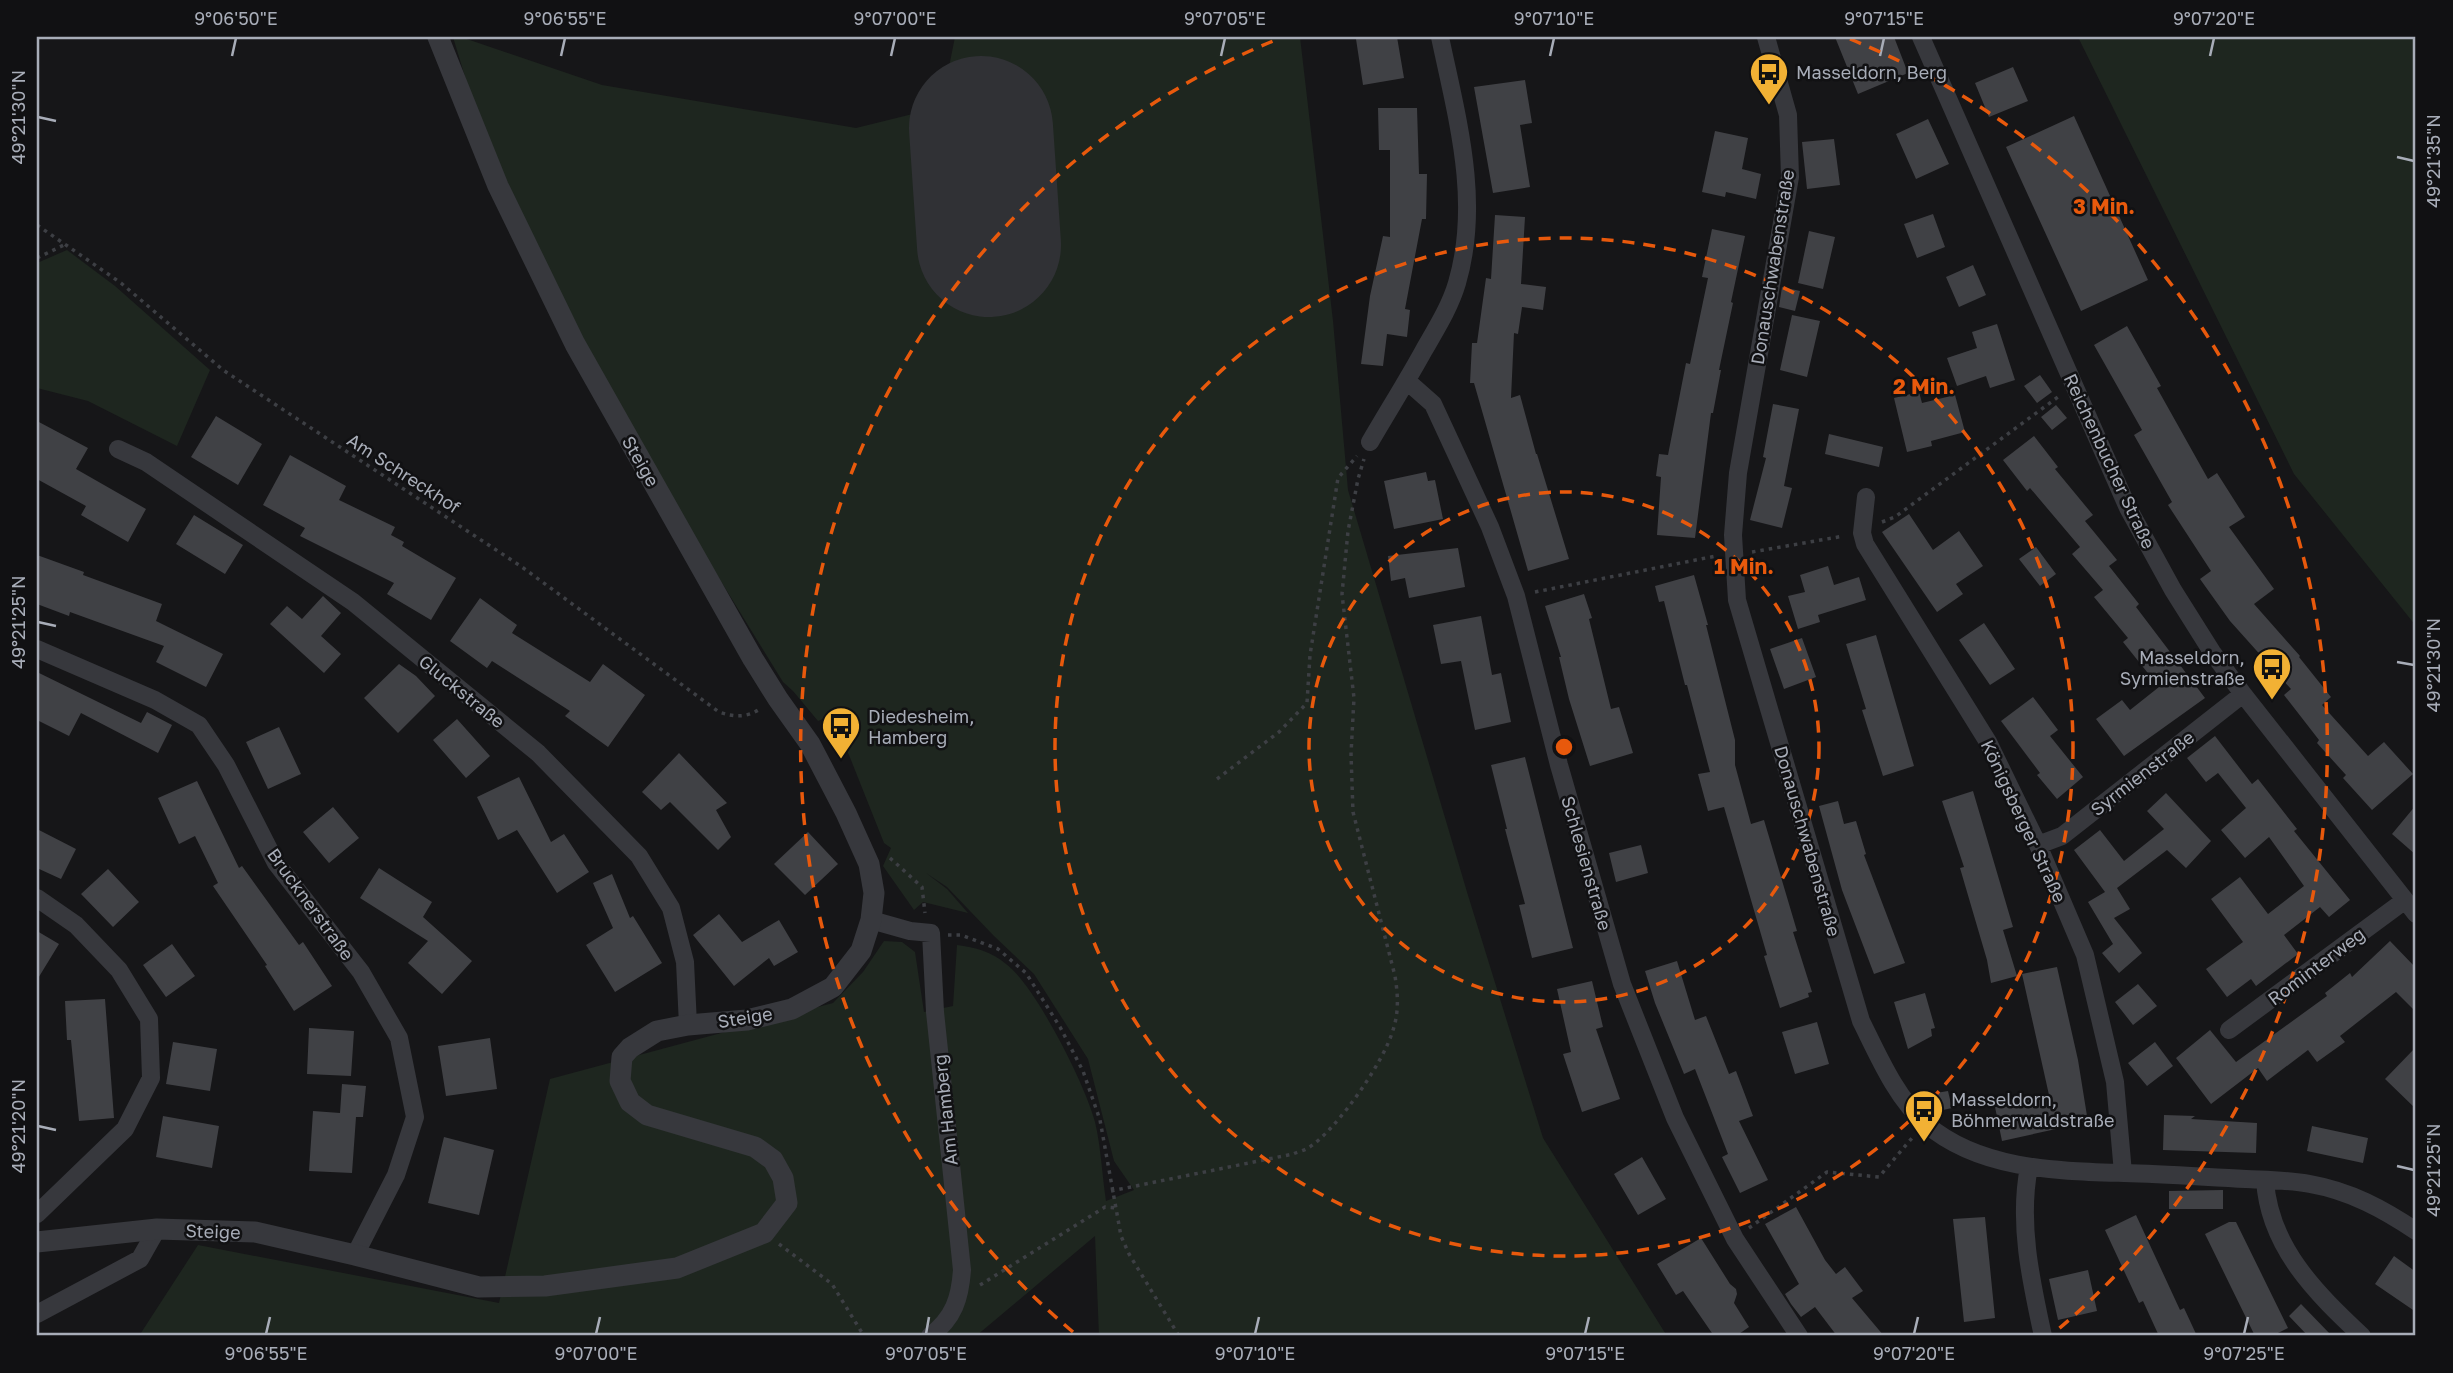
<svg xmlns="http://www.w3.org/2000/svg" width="2453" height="1373" font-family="'Golos Text',sans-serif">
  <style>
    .green { fill: #1e261f }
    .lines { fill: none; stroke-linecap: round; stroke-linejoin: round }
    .runway { stroke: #303135; stroke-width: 144 }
    .building { fill: #404145 }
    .path { stroke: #3d3f44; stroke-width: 3.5; stroke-dasharray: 3.5 5; stroke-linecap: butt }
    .minor { stroke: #37383d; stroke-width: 18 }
    .tertiary { stroke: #37383d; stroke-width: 21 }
    .ticks { fill: none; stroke: #a8adb8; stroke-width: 2.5 }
    .ring { fill: none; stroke: #e8590c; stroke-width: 3.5; stroke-dasharray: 12 9 }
    .labels { text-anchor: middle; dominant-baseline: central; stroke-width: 5; stroke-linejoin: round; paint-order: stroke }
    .poi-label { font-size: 18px; fill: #a8adb8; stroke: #111113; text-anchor: start }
    .street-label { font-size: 18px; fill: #a8adb8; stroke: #111113 }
    .centre { fill: #e8590c; stroke: #111113; stroke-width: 3.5 }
    .ring-label { font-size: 21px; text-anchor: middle; font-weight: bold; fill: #e8590c; stroke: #111113; stroke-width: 5; stroke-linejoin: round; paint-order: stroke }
    .neatline { fill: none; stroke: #a8adb8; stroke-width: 2.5 }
    .ticks-label { font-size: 18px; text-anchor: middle; fill: #a8adb8 }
  </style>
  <rect width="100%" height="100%" fill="#161618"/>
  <!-- green -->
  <path class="green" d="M453,37H461L602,85L856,128L941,107L955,37H1300L1333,321L1348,490L1467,892L1543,1138L1667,1336H1099L1095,1236L976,1336H139L198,1245L499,1303L550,1079L833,1003L863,972L884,941L902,942L915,952L924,1012L953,1006L957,945C975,947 992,952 1006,964C1035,985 1086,1086 1095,1122C1101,1147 1102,1175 1106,1201L1134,1190L1114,1161L1088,1059L1034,974L994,936L947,887L926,873L947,889L968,913L923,902L914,910L883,866L891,848L884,843L849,755L828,717L818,721L793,691L783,682L575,344L498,186Z
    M2078,37H2416V626L2294,474Z
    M67,250L115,286L210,370L177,446L88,401L37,388V263Z"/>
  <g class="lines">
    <!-- runway -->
    <path class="runway" d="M981,128L989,245"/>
  </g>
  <!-- building -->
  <path class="building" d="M1368,37H1397L1404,78L1363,85L1356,39Z
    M1835,37H1894L1908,73L1858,94Z
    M2013,67L2028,101L1989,117L1975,83Z
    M1525,80L1532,123L1520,125L1530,187L1493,193L1474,87Z
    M1378,108H1417L1419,174H1427L1426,219H1422L1405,309L1410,310L1407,337L1387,334L1383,366L1361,364L1370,296L1383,236L1390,237V150H1379Z
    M2074,116L2148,280L2081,311L2006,147Z
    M1928,119L1949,164L1916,179L1896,134Z
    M1715,131L1748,138L1742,169L1761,174L1756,199L1726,192L1725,197L1702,192Z
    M1834,139L1840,185L1807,189L1802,142Z
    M1933,214L1945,247L1917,258L1904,224Z
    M1495,215L1525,217L1521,284L1546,287L1543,310L1522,307L1518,334L1514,333L1511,398L1520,395L1536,454H1537L1569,559L1528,571L1474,383H1470L1472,343H1477L1486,278L1491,279Z
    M1712,229L1745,236L1731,302L1733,303L1719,370H1721L1713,413H1711L1695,538L1657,535L1661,477L1656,476L1659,454L1668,455L1686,363L1690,364L1708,278L1702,277Z
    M1809,231L1835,237L1823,289L1798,283Z
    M1973,265L1986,295L1959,307L1946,277Z
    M1782,287L1800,291L1795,311L1779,307Z
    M1792,315L1820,321L1807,377L1780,370Z
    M1997,324L2015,380L1990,388L1986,376L1957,386L1947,358L1977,348L1972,332Z
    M2127,326L2161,386L2157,388L2208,479L2217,473L2245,517L2229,527L2274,589L2254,604L2300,656L2299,657L2331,697L2322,705L2368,756L2384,742L2413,774L2372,810L2343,778L2346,775L2317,743L2319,740L2284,695L2291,689L2230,621L2200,579L2211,571L2168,505L2172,502L2134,435L2142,430L2094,345Z
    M2040,375L2052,392L2037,403L2024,386Z
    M1919,392L1922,403L1955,395L1965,432L1931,441L1932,446L1907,452L1894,398Z
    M1773,404L1799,409L1784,486L1792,488L1782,528L1750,520L1766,458L1763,457Z
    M2056,405L2067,418L2052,430L2041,417Z
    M216,416L262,444L238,485L191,457Z
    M37,421L88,448L76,469L146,509L128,542L81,515L86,506L37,479Z
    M1829,434L1883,447L1879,467L1825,454Z
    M2034,436L2058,467L2055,469L2093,515L2085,521L2117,560L2109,566L2139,604L2136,607L2205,698L2124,756L2096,719L2122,700L2130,710L2159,687L2123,642L2128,638L2094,597L2103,590L2072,554L2080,547L2030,488L2027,491L2003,460Z
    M290,455L346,486L339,500L395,527L391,535L404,542L402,546L456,578L431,620L387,594L394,583L300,536L305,528L263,505Z
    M1426,472L1428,481L1435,480L1443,519L1394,529L1384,481Z
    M1909,514L1933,550L1959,531L1983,566L1956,584L1963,594L1937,612L1882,532Z
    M194,515L243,545L225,574L176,544Z
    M2036,547L2056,574L2040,586L2019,559Z
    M1458,548L1465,587L1409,598L1405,578L1391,581L1388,556Z
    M37,555L84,572L83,575L162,604L156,621L223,654L206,687L156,662L164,646L70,612L69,616L37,604Z
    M1828,566L1834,585L1859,577L1866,600L1818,615L1820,622L1798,629L1788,596L1805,592L1800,575Z
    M1694,575L1708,625H1706L1735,740V765L1751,824L1764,820L1797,931L1793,932L1812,992L1808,993L1809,997L1780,1008L1764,956L1767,955L1724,807L1708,811L1698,774L1710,772L1687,685H1685L1664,601L1659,602L1655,586Z
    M1584,594L1592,618L1589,619L1611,709L1619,707L1633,753L1590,766L1569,699L1559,657H1561L1545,606Z
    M323,596L341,613L321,636L341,654L324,673L270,624L287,606L302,619Z
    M480,598L517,625L512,633L590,682L603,664L645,695L608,747L565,716L570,711L492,661L487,668L450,641Z
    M1481,616L1492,675L1501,673L1511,722L1475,730L1461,661L1441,664L1433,625Z
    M1984,623L2015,669L1990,685L1959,640Z
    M1876,635L1914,766L1883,776L1862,710L1866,709L1846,644Z
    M1802,638L1816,677L1784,689L1770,649Z
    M399,664L416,676L435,696L398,733L364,698Z
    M37,672L141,723L147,712L172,725L158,753L81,713L69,736L37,720Z
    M2033,697L2058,730L2050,736L2083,777L2057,799L2037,775L2040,773L2001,721Z
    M457,719L490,756L466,778L433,740Z
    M279,727L301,774L268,789L246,742Z
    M2215,736L2252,784L2258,779L2297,829L2294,831L2350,900L2329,917L2320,907L2284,935L2298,954L2256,986L2251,979L2227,997L2206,969L2243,942L2211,899L2240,877L2268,914L2304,886L2269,837L2245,858L2221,830L2246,808L2218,773L2206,782L2187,758Z
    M679,753L727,803L716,810L731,837L718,850L670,802L661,810L642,792Z
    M1525,757L1573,948L1532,958L1519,905L1525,904L1505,829H1507L1491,765Z
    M519,777L551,842L564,834L589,872L557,893L517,830L498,840L477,797Z
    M197,781L239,868L242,866L299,945L303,942L332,986L294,1011L265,966L267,965L213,886L218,883L195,836L179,844L158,798Z
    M1973,791L2013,927L2003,930L2017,976L1991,983L1987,960L1960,868L1964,867L1942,801Z
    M2166,793L2211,841L2186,868L2167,850L2117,888L2130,909L2114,918L2142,953L2119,973L2102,953L2113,944L2088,902L2105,892L2074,850L2100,830L2124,861L2164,829L2147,811Z
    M1838,801L1844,824L1856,821L1866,854L1864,855L1905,963L1874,974L1842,890L1819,806Z
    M2416,805V855L2392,834Z
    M333,807L359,838L329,863L303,832Z
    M37,829L76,849L61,879L37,868Z
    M808,832L838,864L805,895L774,864Z
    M1641,845L1648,873L1616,882L1609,853Z
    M379,868L432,902L423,917L472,961L442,994L408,963L428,941L360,898Z
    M108,869L139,902L113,927L81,894Z
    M612,874L630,918L633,916L662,963L615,992L586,945L613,928L593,883Z
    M719,914L742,942L779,920L798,952L774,966L769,958L734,986L693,935Z
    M37,931L59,944L37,980Z
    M2390,941L2416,968V1012L2396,992L2340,1036L2345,1042L2317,1062L2308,1050L2267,1081L2258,1068L2211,1104L2176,1058L2210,1030L2236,1062L2327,996L2325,993L2350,973L2352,977Z
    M172,944L195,976L166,997L143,965Z
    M1677,961L1695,1020L1706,1016L1729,1074L1736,1071L1753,1116L1739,1121L1768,1180L1740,1193L1722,1157L1728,1154L1695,1069L1684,1074L1655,1003L1645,971Z
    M2057,967L2078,1060L2088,1122L2002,1141L1995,1107L2049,1095L2022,974Z
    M1592,981L1603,1027L1596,1029L1620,1099L1582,1112L1563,1054L1571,1052L1557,989Z
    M2138,984L2157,1006L2133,1025L2115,1002Z
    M1925,993L1935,1028L1931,1029L1932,1036L1908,1049L1894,1002Z
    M105,999L114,1118L79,1121L71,1040H67L65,1001Z
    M1817,1022L1829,1064L1795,1074L1782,1032Z
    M309,1028L354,1031L351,1076L307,1074Z
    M490,1038L497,1089L446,1096L438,1046Z
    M173,1042L217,1049L210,1091L166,1084Z
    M2155,1042L2173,1066L2147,1086L2128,1063Z
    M2416,1047V1109L2385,1079Z
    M342,1084L366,1086L363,1117H356L352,1173L309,1171L313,1111L340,1113Z
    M1948,1091L1952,1108L1934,1112L1930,1094Z
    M2164,1115L2195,1116L2191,1119L2257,1123L2256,1153L2163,1150Z
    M163,1116L219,1126L212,1168L156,1157Z
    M2312,1126L2368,1138L2363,1163L2307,1151Z
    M444,1137L494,1150L479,1215L428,1203Z
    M1642,1157L1666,1199L1638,1215L1614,1174Z
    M2223,1190V1209H2169V1191Z
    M1796,1207L1825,1260L1836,1274L1845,1267L1863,1291L1852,1298L1884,1336H1837L1815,1307L1801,1317L1791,1304L1785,1294L1799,1284L1765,1224Z
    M2136,1215L2180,1310L2184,1308L2197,1336H2159L2143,1301L2139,1303L2105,1230Z
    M1985,1217L1995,1318L1964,1322L1953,1219Z
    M2229,1222H2236L2288,1328L2272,1336H2255L2205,1234Z
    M1701,1238L1730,1284L1736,1289L1737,1294L1734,1303L1749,1327L1736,1336H1714L1683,1291L1676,1295L1657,1264Z
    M2394,1256L2416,1272V1312L2375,1284Z
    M2088,1270L2097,1311L2058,1320L2049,1279Z
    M2301,1304L2332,1336H2308L2289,1316Z"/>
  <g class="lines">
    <!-- path -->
    <path class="path" d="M37,225L121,283L223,370L522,567L719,712C734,717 746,718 760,709
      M37,258L66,244
      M1882,522L1895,517L2058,397
      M1752,552L1844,536
      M1535,592L1716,556
      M1217,779L1279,732L1307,703L1310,655L1338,478L1357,456
      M890,858L922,887L925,913
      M948,935H961L998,949L1026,973L1060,1027L1083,1071L1100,1120L1121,1236L1129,1254L1179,1336
      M1111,1191L1293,1154C1297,1152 1303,1151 1308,1148C1336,1131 1384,1062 1393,1030C1399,1012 1398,995 1395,976L1353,812L1351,754L1354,698L1342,594L1348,531L1358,479L1364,459
      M1749,1228L1827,1172L1879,1177L1912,1138
      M779,1244L832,1284L864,1336
      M980,1285L1105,1207L1116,1208"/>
    <!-- minor -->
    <path class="minor" d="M1766,37L1788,115L1790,177L1738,473L1733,535L1737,600L1861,1021C1878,1055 1896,1098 1926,1124C1980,1170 2057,1171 2124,1173C2164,1174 2205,1177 2246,1179C2267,1180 2289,1180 2310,1184C2350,1191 2383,1209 2416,1231
      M1921,37L2128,508L2173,590L2212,652L2243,694L2416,914
      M1407,381L1433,404L1490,527L1516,596L1559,765L1622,984L1675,1118L1735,1239L1799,1336
      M1370,442C1388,411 1407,381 1424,350C1436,329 1450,307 1457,283C1481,201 1457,118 1440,37
      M118,449L146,462L353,602L538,753L639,856L671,908L685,962L688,1025
      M1866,497L1862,533L1865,544L1988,742L2038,845L2085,955L2115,1082L2123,1173
      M37,649L155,700L199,725L226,765L276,863L361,972L399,1038L415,1117L396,1175L355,1255
      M2038,845L2062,836L2243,694
      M37,898L76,925L119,970L149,1019L151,1078L125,1129L37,1214
      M871,920L910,931L931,933L935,1012L962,1270C960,1298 954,1318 930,1336
      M2229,1030L2404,901
      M2029,1167C2018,1223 2031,1281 2043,1336
      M2265,1180C2269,1247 2316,1293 2362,1336
      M37,1314L140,1259L157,1229"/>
    <!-- tertiary -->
    <path class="tertiary" d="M37,1242L157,1229L255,1232L355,1255L479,1287L545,1286L677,1268L764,1233L787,1203L783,1178L773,1160L755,1147L647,1115L630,1102L620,1081L622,1057L630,1048L657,1031L688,1025L747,1020L792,1009L833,987L861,951L871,920L874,893L869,864L846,813L810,744L778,699L753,659L575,344L498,186L438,37"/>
  </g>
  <!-- ticks -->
  <path class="ticks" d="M232,56L236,38M561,56L565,38M891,56L895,38M1221,56L1225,38M1550,56L1554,38M1880,56L1884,38M2210,56L2214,38M38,117L56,121M2397,157L2414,161M38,622L56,626M2397,662L2414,665M38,1126L56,1130M2397,1166L2414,1170M266,1334L270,1317M596,1334L600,1317M926,1334L929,1317M1255,1334L1259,1317M1585,1334L1589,1317M1914,1334L1918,1317M2244,1334L2248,1317"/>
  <!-- distance rings -->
  <g class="ring">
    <circle cx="1564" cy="747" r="255"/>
    <circle cx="1564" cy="747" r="509"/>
    <path d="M1073 1332A764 764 0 0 1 1278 39M1850 39A764 764 0 0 1 2055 1332"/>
  </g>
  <!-- icons -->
  <defs>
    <g id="bus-pin" transform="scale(2.0125)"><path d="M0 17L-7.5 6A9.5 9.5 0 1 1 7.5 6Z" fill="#f2b134" stroke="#111113"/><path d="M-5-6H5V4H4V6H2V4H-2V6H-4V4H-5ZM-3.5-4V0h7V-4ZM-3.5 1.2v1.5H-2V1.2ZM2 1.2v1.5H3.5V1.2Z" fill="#111"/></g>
  </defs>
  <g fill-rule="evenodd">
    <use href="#bus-pin" x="1769" y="72"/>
    <use href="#bus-pin" x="2272" y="667"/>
    <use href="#bus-pin" x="841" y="726"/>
    <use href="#bus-pin" x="1924" y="1109"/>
  </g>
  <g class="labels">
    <!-- poi labels -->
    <g class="poi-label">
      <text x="1796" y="72">Masseldorn, Berg</text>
      <text x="2245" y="657" text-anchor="end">Masseldorn,<tspan x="2245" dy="21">Syrmienstraße</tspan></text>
      <text x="868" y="716">Diedesheim,<tspan x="868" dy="21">Hamberg</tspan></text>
      <text x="1951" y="1099">Masseldorn,<tspan x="1951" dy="21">Böhmerwaldstraße</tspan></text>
    </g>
    <!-- street labels -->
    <g class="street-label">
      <text transform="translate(1772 267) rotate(-81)">Donauschwabenstraße</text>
      <text transform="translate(641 461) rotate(60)">Steige</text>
      <text transform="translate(2110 461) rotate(65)">Reichenbucher Straße</text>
      <text transform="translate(404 473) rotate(33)">Am Schreckhof</text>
      <text transform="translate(462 691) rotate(39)">Gluckstraße</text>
      <text transform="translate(2142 773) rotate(-38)">Syrmienstraße</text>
      <text transform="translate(2024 821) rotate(65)">Königsberger Straße</text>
      <text transform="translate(1808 841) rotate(74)">Donauschwabenstraße</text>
      <text transform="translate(1587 863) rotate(74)">Schlesienstraße</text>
      <text transform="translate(311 904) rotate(54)">Brucknerstraße</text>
      <text transform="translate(2316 966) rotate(-37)">Rominterweg</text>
      <text transform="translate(745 1017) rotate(-9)">Steige</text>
      <text transform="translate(945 1110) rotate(-96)">Am Hamberg</text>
      <text transform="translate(213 1231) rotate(2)">Steige</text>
    </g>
  </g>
  <circle cx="1564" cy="747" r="10" class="centre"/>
  <g class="ring-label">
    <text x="2104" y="214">3 Min.</text>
    <text x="1924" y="394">2 Min.</text>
    <text x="1744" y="574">1 Min.</text>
  </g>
  <!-- border -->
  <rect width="2453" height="1373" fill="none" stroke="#111113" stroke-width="77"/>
  <rect x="38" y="38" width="2376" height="1296" class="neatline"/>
  <g class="ticks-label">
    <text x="236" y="25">9°06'50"E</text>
    <text x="565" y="25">9°06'55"E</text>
    <text x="895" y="25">9°07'00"E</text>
    <text x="1225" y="25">9°07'05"E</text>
    <text x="1554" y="25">9°07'10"E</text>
    <text x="1884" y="25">9°07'15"E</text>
    <text x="2214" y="25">9°07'20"E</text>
    <text transform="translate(19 117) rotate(-90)" y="6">49°21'30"N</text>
    <text transform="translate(2434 161) rotate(-90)" y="6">49°21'35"N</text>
    <text transform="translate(19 622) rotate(-90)" y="6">49°21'25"N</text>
    <text transform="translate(2434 665) rotate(-90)" y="6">49°21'30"N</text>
    <text transform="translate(19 1126) rotate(-90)" y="6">49°21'20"N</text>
    <text transform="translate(2434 1170) rotate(-90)" y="6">49°21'25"N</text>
    <text x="266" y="1360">9°06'55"E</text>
    <text x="596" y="1360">9°07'00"E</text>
    <text x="926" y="1360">9°07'05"E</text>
    <text x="1255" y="1360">9°07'10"E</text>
    <text x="1585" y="1360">9°07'15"E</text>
    <text x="1914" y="1360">9°07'20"E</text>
    <text x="2244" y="1360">9°07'25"E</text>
  </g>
</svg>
